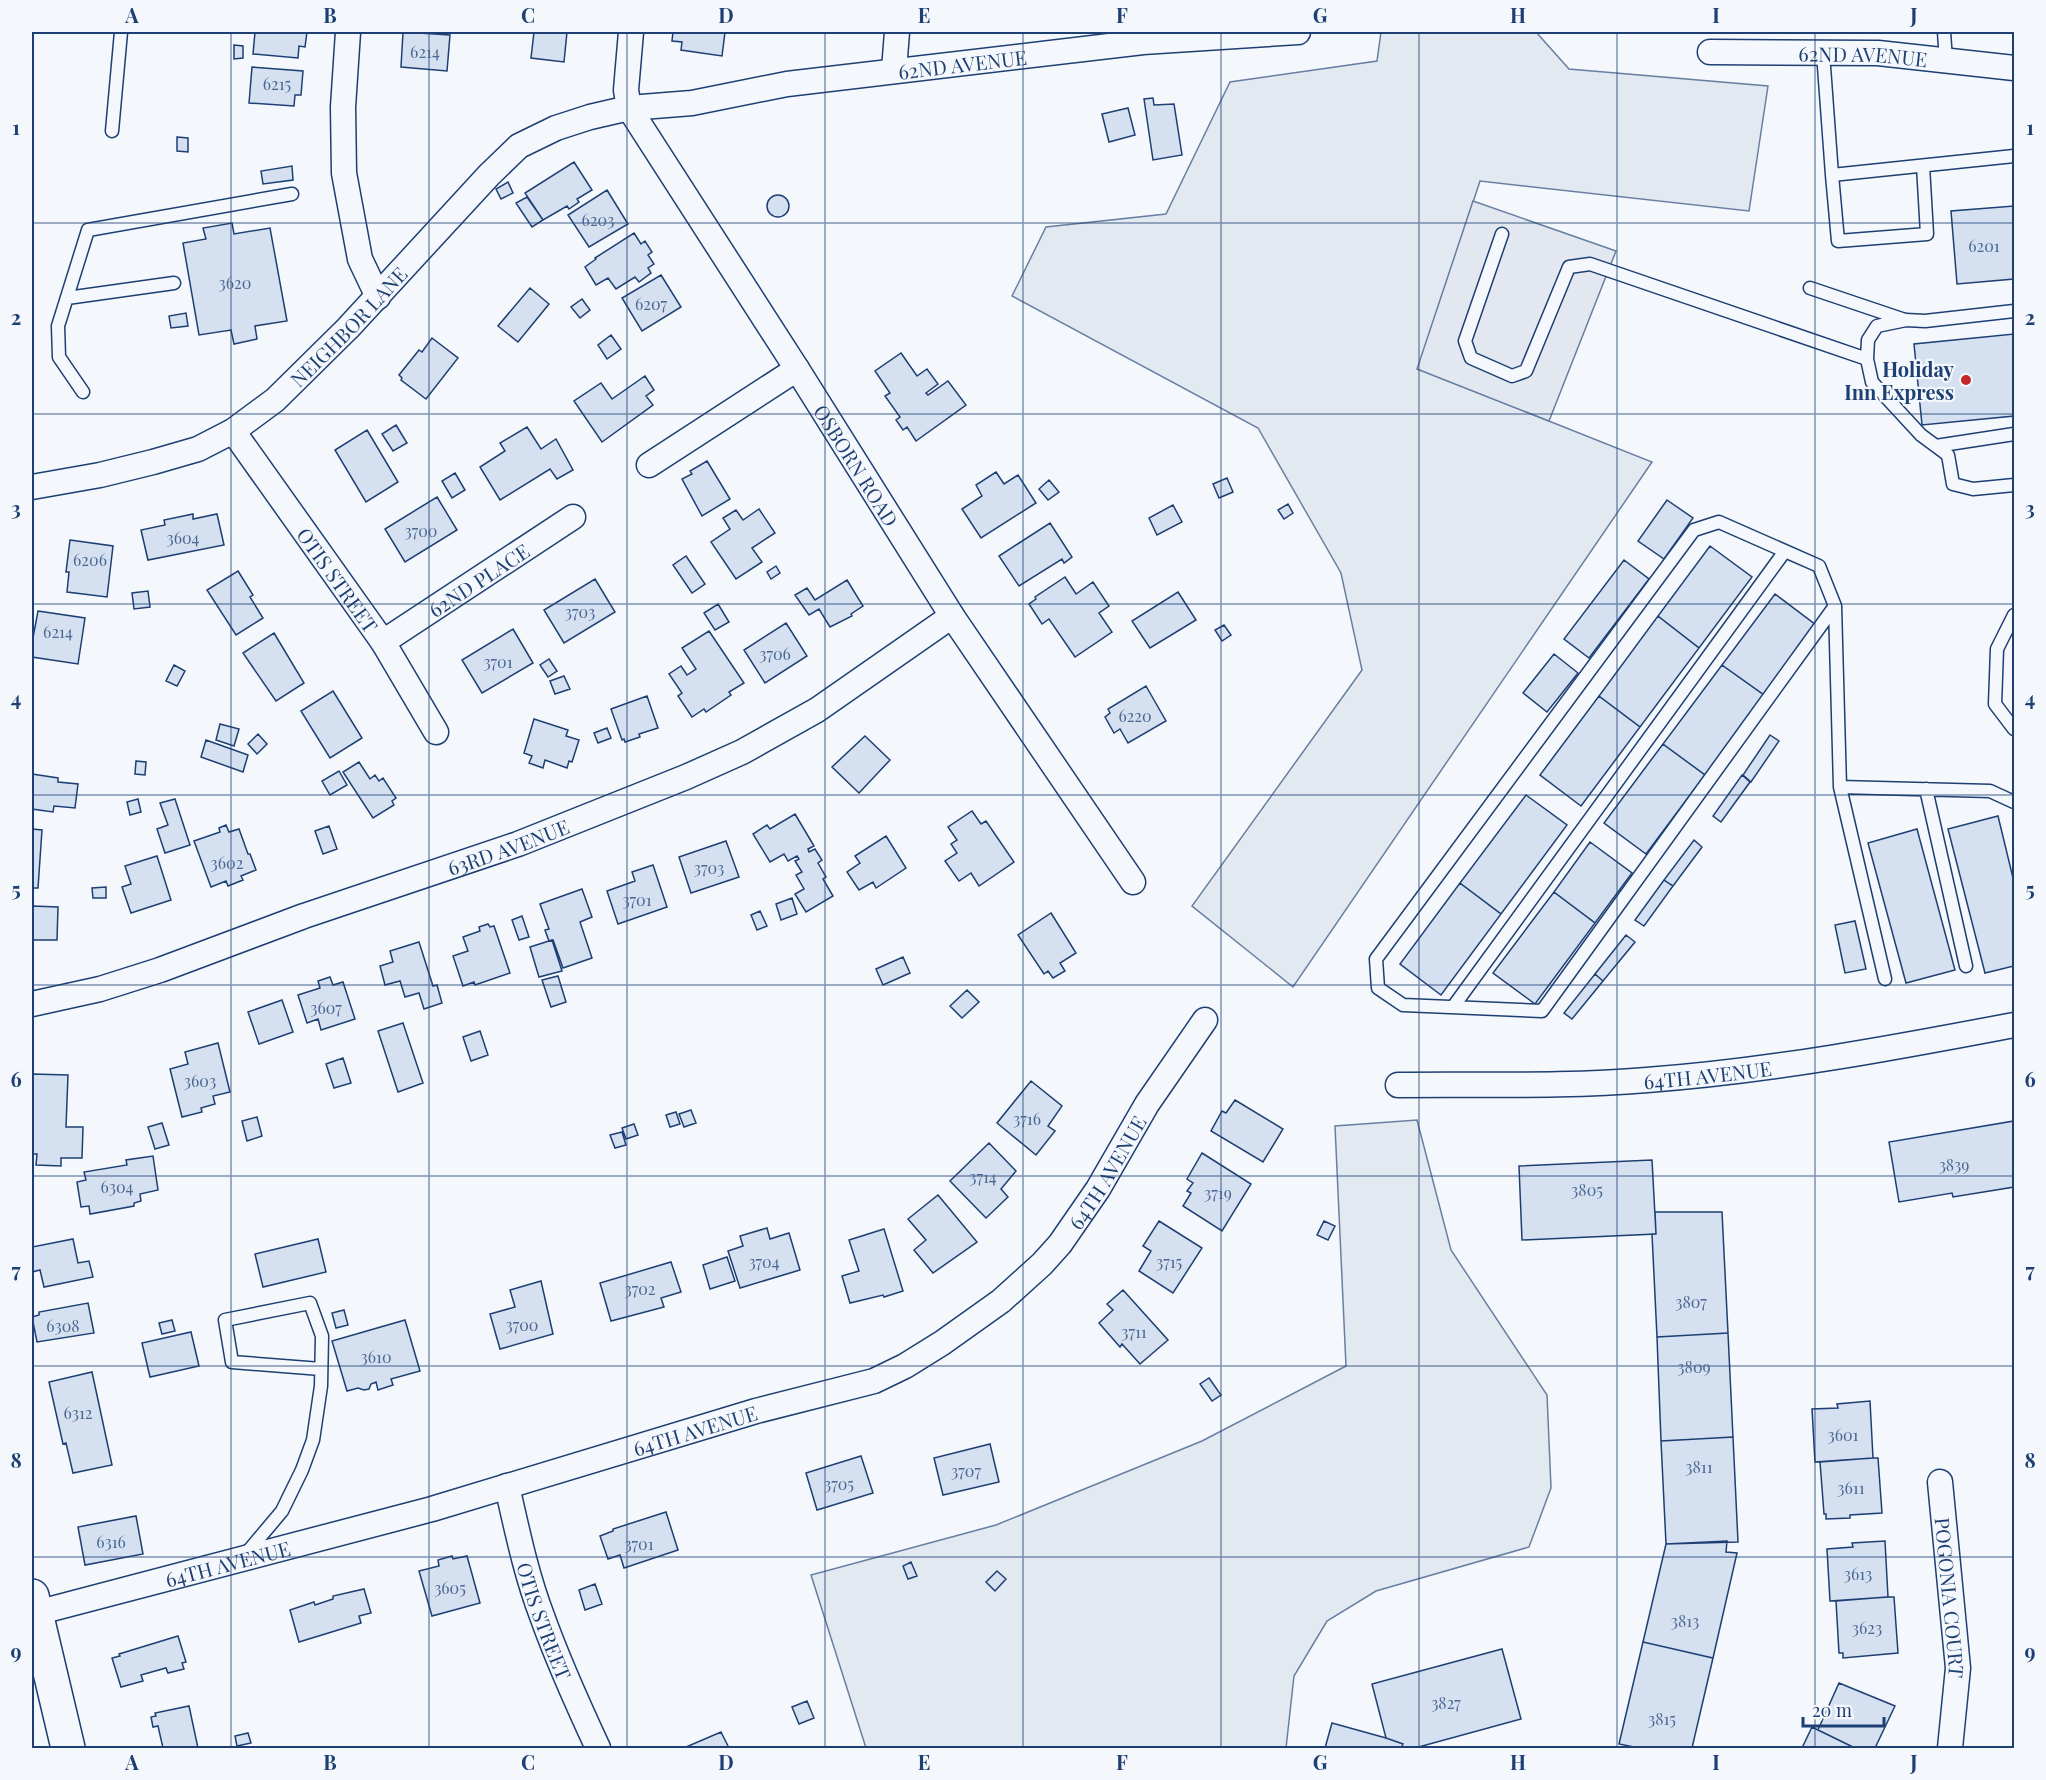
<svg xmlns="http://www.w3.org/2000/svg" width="2046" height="1780" font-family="'Playfair Display',serif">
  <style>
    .green { fill: #e3e9f0; stroke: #687fa3; stroke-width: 1.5 }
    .parking { fill: #e3e8f0; stroke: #687fa3; stroke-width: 1.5 }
    .building { fill: #d5e0f0; stroke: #1d3f73; stroke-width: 1.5 }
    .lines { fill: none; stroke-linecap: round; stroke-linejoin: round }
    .lane-casing { stroke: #1d3f73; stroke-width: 15 }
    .street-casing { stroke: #1d3f73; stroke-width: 27 }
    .secondary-casing { stroke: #1d3f73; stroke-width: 36 }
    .lane { stroke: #f4f7fb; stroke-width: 12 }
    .street { stroke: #f4f7fb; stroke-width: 24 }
    .secondary { stroke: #f4f7fb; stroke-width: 33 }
    .grid { fill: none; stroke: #1d3f73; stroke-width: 1.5; stroke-opacity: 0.55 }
    .poi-dot { fill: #c62828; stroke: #f4f7fb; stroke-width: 2 }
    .labels { text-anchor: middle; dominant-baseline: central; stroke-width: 4.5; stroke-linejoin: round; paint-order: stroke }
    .number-label { font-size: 16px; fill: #4b6792 }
    .street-label { font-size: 20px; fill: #1d3f73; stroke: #f4f7fb }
    .poi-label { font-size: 20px; font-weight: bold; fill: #1d3f73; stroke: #f4f7fb; text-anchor: end }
    .neatline { fill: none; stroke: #1d3f73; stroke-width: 2 }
    .grid-label { font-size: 20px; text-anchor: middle; font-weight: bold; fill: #1d3f73 }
  </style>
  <rect width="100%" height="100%" fill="#f4f7fb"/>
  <!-- green -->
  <path class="green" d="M1381,32H1536L1569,69L1768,86L1749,211L1480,181L1418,369L1652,462L1293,987L1192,906L1362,670L1341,573L1258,428L1012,296L1046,227L1166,214L1230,82L1377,61Z
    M1417,1120L1451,1250L1547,1395L1551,1488L1529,1547L1376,1591L1327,1621L1294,1676L1286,1748H866L811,1575L996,1525L1202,1441L1346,1366L1335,1126Z"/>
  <!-- parking -->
  <path class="parking" d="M1473,201L1616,251L1549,421L1417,369Z"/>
  <!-- building -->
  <path class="building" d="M255,32H307L305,47L299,46L298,58L253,54Z
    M403,32L450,35L447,71L401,67Z
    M534,32H567L564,62L531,58Z
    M673,32H725L722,56L681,50L682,42L672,41Z
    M234,45L243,46V58L234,59Z
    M252,67L303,71L301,95H295L294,106L249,103Z
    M1153,98L1154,105L1174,104L1182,155L1153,160L1144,99Z
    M1128,108L1135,135L1109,142L1102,114Z
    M177,137L188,138V152L177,151Z
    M574,162L592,190L577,199L579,202L569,209L567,206L543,220L525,193Z
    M292,166L293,180L263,184L261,171Z
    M508,182L513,193L501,199L496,189Z
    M607,190L628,224L589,247L568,215Z
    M767 206a11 11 0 1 1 22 0a11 11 0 1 1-22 0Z
    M527,197L543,220L532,227L516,203Z
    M2014,206V279L1957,284L1951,211Z
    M232,223L234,234L270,228L287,321L255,326L257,339L234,344L231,330L199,335L183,243L206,239L203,228Z
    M634,233L641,244L645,241L652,252L648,255L654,264L648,268L651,273L639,282L635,277L616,289L608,278L596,285L585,267L596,259L595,258Z
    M661,275L681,307L642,331L622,298Z
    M530,288L549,304L518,342L498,326Z
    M582,299L590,310L580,318L571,307Z
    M186,313L188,326L171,328L169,316Z
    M2014,334V416L1922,425L1914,344Z
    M611,335L621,349L607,359L598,345Z
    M432,338L458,358L426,399L401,380L402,378L399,375L419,350L422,352Z
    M901,353L917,376L927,369L938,384L926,393L928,395L948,381L966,405L916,441L907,427L903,430L896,420L900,417L885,396L890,393L875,371Z
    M645,376L654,390L646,396L653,405L602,442L574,401L601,383L612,399Z
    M396,425L407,443L393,451L382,434Z
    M527,427L541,449L556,439L573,470L557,479L550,469L500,500L480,467L505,451L500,443Z
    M367,430L398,482L366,502L335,450Z
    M707,461L730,499L702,516L682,479L692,474L690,471Z
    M996,472L1004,484L1018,475L1036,503L981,538L962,509L982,496L976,485Z
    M455,473L465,490L452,498L442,481Z
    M1227,478L1233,492L1219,498L1213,484Z
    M1049,480L1059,492L1048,500L1039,489Z
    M437,497L457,530L405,562L385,529Z
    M1667,500L1693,518L1664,559L1638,541Z
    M1288,504L1293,513L1284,519L1278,510Z
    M1173,505L1182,522L1157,535L1149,518Z
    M759,509L775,533L752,548L762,562L736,579L711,542L730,529L723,518L736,510L743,520Z
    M193,514V519L217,514L224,545L148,560L141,530L165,525L164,520Z
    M1050,523L1072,557L1064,563L1062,559L1019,586L999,556Z
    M70,540L113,546L107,597L67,592L69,572H66Z
    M1710,546L1752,577L1699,648L1658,616Z
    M686,556L705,584L692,593L673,565Z
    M1624,560L1649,579L1589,658L1564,639Z
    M776,566L780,573L771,579L767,572Z
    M238,571L253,595L250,597L263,618L236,635L207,590Z
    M1065,577L1076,594L1093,582L1109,606L1099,613L1112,632L1075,657L1049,619L1042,624L1029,604L1036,599L1035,597Z
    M595,579L615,612L564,643L544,610Z
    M847,580L863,606L851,614L852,616L830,627L819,609L809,615L795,595L807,588L815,600Z
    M148,591L150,607L134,609L132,593Z
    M1178,592L1196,620L1150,648L1132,621Z
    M1775,594L1816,625L1764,695L1722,665Z
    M718,604L729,622L715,630L704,613Z
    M38,611L85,618L78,664L32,657V643Z
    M1658,616L1699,648L1640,727L1599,696Z
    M786,623L807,656L765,683L744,650Z
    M1224,625L1231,635L1222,641L1215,630Z
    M513,629L533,663L482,693L462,660Z
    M709,631L744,683L729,692L731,695L706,712L704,709L692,717L678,696L682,693L669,674L681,666L687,675L696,669L682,648Z
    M274,633L304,683L276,701L243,653Z
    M1554,654L1578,673L1547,712L1523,693Z
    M549,659L557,671L548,677L540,665Z
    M174,665L185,671L177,686L166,681Z
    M1722,665L1764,695L1705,775L1663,744Z
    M564,676L570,689L555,694L550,681Z
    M1146,686L1166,721L1128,743L1120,729L1114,733L1105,717L1110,713L1108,709Z
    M333,691L362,738L330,758L301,711Z
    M647,696L658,728L639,734L640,737L625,742L624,739L622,740L611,709Z
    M1599,696L1640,727L1581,806L1540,775Z
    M534,719L568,730L566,736L579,740L572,762L569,761L567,768L545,760L543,768L529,763L532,756L524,753Z
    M220,724L239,729L234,746L216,740Z
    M607,728L611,738L598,743L594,733Z
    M258,734L267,744L257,754L248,744Z
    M1770,735L1779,741L1751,782L1743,775Z
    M865,736L890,760L859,793L832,767Z
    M206,740L248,755L243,772L201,757Z
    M1663,744L1705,775L1646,854L1604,823Z
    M136,761L146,762L145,775L135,774Z
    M359,762L370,779L375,775L379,781L383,778L396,798L392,801L394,805L373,818L343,772Z
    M339,771L347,785L330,795L322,781Z
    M32,774L58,778V782L78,784L75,808L54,806L53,812L32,809Z
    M1742,775L1750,782L1721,822L1713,816Z
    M1526,795L1567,825L1501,914L1460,883Z
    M138,799L141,812L130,815L127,802Z
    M175,799L190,845L165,853L157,829L168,825L160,803Z
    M972,811L981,824L986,821L1014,862L979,886L971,873L959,881L945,861L957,853L951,844L957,840L948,827Z
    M795,814L814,846L808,849L809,852L815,849L822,860L818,863L826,877L823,879L833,896L806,912L795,894L804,889L796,875L802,872L795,861L799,859L797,856L788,861L784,854L770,862L753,834L767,825L770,829Z
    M1998,816L2014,882V966L1985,973L1948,829Z
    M226,825L229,832L239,829L248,854H250L256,870L241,876L243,880L228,886L226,881L211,887L194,841L220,832L219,828Z
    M329,826L337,849L323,854L315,831Z
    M32,829L42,830L38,888H32Z
    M1917,829L1955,970L1906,983L1868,843Z
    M886,836L906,868L876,888L873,882L859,890L847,872L860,863L855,856Z
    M1694,840L1702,847L1673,886L1664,880Z
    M726,841L739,877L691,893L679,857Z
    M1590,842L1632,873L1595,923L1554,892Z
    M157,856L171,900L131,913L122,887L131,884L125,866Z
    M653,865L667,907L618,924L607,891L635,881L632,872Z
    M1664,880L1673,886L1644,926L1635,920Z
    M1460,883L1501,914L1441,995L1400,964Z
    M106,887V898H93L92,888Z
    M582,889L592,917L580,922L592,958L563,968L553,940L549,941L545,930L549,929L540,904Z
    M1554,892L1595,923L1535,1004L1493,973Z
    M792,898L797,914L781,920L776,904Z
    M32,906L58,907L57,940H32Z
    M760,911L767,926L757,930L751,915Z
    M1051,913L1076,953L1060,963L1065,971L1053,978L1048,971L1044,974L1018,935Z
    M522,916L529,937L519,940L512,920Z
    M1855,921L1866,969L1845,973L1835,925Z
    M488,924L490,927L494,926L510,973L475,985L474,982L463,986L453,956L468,951L463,937L480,931L479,927Z
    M1626,935L1635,942L1603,981L1595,974Z
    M552,940L562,971L539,977L530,947Z
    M419,942L433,986L437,985L442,1003L424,1009L419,993L405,997L400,981L385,985L380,966L393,962L390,951Z
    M903,957L910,973L883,985L876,969Z
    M1595,974L1603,981L1572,1019L1564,1013Z
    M558,976L566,1002L551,1007L542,980Z
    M330,977L333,985L343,982L355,1019L321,1030L318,1019L307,1023L298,995L320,988L318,981Z
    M967,990L979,1002L962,1018L950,1006Z
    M282,1000L293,1032L259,1044L248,1012Z
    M403,1023L423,1083L398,1092L378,1031Z
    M480,1031L488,1055L471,1061L463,1037Z
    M218,1043L230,1092L213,1096L215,1104L201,1108L202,1112L182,1117L170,1069L188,1064L185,1052Z
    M343,1058L351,1083L334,1088L326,1064Z
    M32,1074L68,1075L66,1127H83L82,1158H61V1166L36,1165L37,1154H32Z
    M1031,1081L1062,1106L1048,1126L1055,1131L1036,1155L997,1123Z
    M1235,1100L1283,1129L1263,1162L1211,1131L1222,1111L1226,1113Z
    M691,1110L696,1123L684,1127L679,1114Z
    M676,1112L680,1124L670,1127L666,1115Z
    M257,1117L262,1136L247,1141L242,1121Z
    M2014,1121V1187L1953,1197L1952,1193L1899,1202L1889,1142Z
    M162,1123L169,1145L155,1149L148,1127Z
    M634,1124L638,1135L626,1139L622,1128Z
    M622,1132L626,1145L615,1148L610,1135Z
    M989,1143L1016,1171L1001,1189L1008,1197L986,1218L950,1181Z
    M1202,1153L1251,1184L1222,1231L1183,1206L1191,1193L1187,1191L1193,1183L1187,1179Z
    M153,1156L158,1190L140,1194L141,1201L134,1203V1206L90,1214L89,1206L81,1207L77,1182L86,1180L84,1172L127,1165L126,1160Z
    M1652,1160L1656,1234L1522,1240L1519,1166Z
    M938,1195L977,1242L933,1273L914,1250L926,1240L908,1219Z
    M1655,1212H1722L1728,1333L1657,1337L1652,1234H1656Z
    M1159,1221L1202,1248L1173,1293L1139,1271L1151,1251L1143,1246Z
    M1324,1221L1335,1226L1328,1240L1317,1235Z
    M767,1228L770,1239L789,1233L800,1270L740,1288L728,1251L743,1246L740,1236Z
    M884,1229L903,1291L884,1297L883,1295L850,1303L842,1276L859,1271L849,1240Z
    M73,1239L78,1263L89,1261L93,1277L44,1287L40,1270L32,1272V1247Z
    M318,1239L326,1272L263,1287L255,1254Z
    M727,1257L735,1281L710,1289L703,1265Z
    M671,1262L681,1292L661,1298L664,1307L611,1321L600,1283Z
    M541,1281L553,1334L500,1349L490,1314L515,1307L510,1290Z
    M1123,1290L1168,1340L1140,1364L1122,1344L1120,1347L1099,1323L1113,1310L1107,1304Z
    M88,1303L94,1333L37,1342L32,1317L39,1315V1312Z
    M344,1310L348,1325L336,1328L332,1313Z
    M172,1320L175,1331L162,1334L159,1323Z
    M405,1320L420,1371L391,1379L393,1385L378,1390L376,1382L371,1384L369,1389L364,1390L358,1388L347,1391L332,1341Z
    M191,1332L199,1366L150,1377L142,1343Z
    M1728,1333L1733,1437L1661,1441L1657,1337Z
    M92,1372L112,1465L73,1473L66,1443L63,1444L49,1382Z
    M1209,1378L1221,1395L1212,1401L1200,1384Z
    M1870,1401L1873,1458L1815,1462L1812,1409L1838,1408L1837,1404Z
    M1733,1437L1738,1542L1666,1544L1661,1441Z
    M990,1444L999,1482L943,1495L934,1458Z
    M861,1456L873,1493L817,1510L806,1473Z
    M1873,1458H1878L1882,1513L1850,1515V1518L1826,1519V1514H1824L1820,1462Z
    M666,1512L678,1550L624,1568L620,1555L608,1559L600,1536L613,1531V1529Z
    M136,1516L143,1554L85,1565L78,1527Z
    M1727,1541L1726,1552L1737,1553L1713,1658L1643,1642L1666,1544Z
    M1885,1541L1888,1597L1830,1601L1827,1549L1853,1547L1852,1543Z
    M452,1556L453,1559L467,1556L480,1603L432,1616L419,1571L439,1566L438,1560Z
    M911,1562L917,1576L908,1579L903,1566Z
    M997,1571L1006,1579L995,1591L986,1582Z
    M595,1584L602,1604L585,1610L579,1590Z
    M364,1589L371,1613L359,1616L361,1623L299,1642L290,1610L314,1602L315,1605L333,1599V1596Z
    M1887,1597H1894L1898,1653L1843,1658V1653H1839L1836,1601Z
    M178,1636L186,1662L182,1663L184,1669L168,1673L166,1668L141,1675L143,1681L121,1687L112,1658L120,1656L119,1654Z
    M1643,1642L1713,1658L1692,1748H1639L1619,1744Z
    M1502,1649L1521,1719L1415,1748H1401L1403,1744L1386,1738L1372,1684Z
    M1839,1683L1895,1706L1875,1748H1855L1818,1730Z
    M807,1701L814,1718L799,1724L792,1707Z
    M189,1706L198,1748H163L158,1726L153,1727L151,1717L156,1716L155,1713Z
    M1332,1723L1386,1738L1403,1744L1401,1748H1325Z
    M1812,1727L1818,1730L1855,1748H1802Z
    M721,1732L729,1748H686V1747Z
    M248,1733L251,1743L237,1746L235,1736Z"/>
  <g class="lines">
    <!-- lane casing -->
    <g class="lane-casing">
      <path id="lane" d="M1944,32L1946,60
        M1823,53L1832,175L2014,156
        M112,131L121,32
        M1832,175L1838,241L1927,234L1923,166
        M1502,234L1465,341L1471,358L1512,376L1526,371L1569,267L1590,264L1867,359
        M1810,288L1905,320
        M67,298L174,283
        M2014,311L1925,321L1906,320L1877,326L1868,340L1867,359L1872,382L1921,435L1948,455L1953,484L1973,489L2014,485
        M83,392L59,357L58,326L88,230L292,194
        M1936,446L2014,434
        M1835,606L1542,1011L1403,1005L1378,988L1376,959L1694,530L1719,522L1819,566L1835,606L1840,787L1990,791L2014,802
        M2014,615L1997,649L1995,704L2014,729
        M1840,787L1885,979
        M1926,789L1966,966
        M1453,1007L1785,551
        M245,1555L282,1511L302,1470L313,1440L321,1386L322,1336L310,1303L225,1320L232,1362L321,1369"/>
    </g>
    <!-- street casing -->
    <g class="street-casing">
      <g id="street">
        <path d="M348,32L343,107L344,173L360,259L378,297"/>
        <path id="s1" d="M631,32L626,90L629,108L797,369L952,616L1133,882"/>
        <path id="s2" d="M1710,52L1878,53L2014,68"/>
        <path d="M894,70L897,32"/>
        <path id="s3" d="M233,431L383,642L436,732"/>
        <path d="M649,465L797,369"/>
        <path id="s4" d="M32,487L100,475L153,462L198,449L233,431L275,400L348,328L489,175L519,146L556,128L590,117L629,108L692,103L787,84L1143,42L1298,32"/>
        <path id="s5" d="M383,642L573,517"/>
        <path id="s6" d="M32,1004L100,989L160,970L304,916L518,844L686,777L742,752L817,710L952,616"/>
        <path id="s7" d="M1398,1085C1480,1084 1564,1087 1647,1080C1770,1071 1893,1048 2014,1025"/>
        <path id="s8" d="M1940,1482L1958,1668L1950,1748"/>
        <path id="s9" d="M507,1486C517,1530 526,1574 542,1616C558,1661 578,1705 598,1748"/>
        <path id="s10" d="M36,1613L432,1509L756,1411L874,1381L905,1366L942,1343L1001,1301L1042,1264L1060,1244L1098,1189L1147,1104L1205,1020"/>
      </g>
    </g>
    <!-- secondary casing -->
    <g class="secondary-casing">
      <path id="secondary" d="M32,1596L68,1748"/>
    </g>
    <!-- lane -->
    <use href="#lane" class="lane"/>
    <!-- street -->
    <use href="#street" class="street"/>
    <!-- secondary -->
    <use href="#secondary" class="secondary"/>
  </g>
  <!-- grid -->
  <path class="grid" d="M231,32V1748M429,32V1748M627,32V1748M825,32V1748M1023,32V1748M1221,32V1748M1419,32V1748M1617,32V1748M1815,32V1748M32,223H2014M32,414H2014M32,604H2014M32,795H2014M32,985H2014M32,1176H2014M32,1366H2014M32,1557H2014"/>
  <!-- markers -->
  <circle class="poi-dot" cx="1966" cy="380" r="6"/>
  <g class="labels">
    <!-- number labels -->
    <g class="number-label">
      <text x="425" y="51">6214</text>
      <text x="277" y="83">6215</text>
      <text x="598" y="219">6203</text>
      <text x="1984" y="245">6201</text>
      <text x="235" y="282">3620</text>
      <text x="651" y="303">6207</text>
      <text x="421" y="530">3700</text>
      <text x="183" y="537">3604</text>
      <text x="90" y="559">6206</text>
      <text x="580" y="611">3703</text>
      <text x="58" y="631">6214</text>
      <text x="775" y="653">3706</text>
      <text x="498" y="661">3701</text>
      <text x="1135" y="715">6220</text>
      <text x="227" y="862">3602</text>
      <text x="709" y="867">3703</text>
      <text x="637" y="899">3701</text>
      <text x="326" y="1007">3607</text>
      <text x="200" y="1080">3603</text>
      <text x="1027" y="1118">3716</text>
      <text x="1954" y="1164">3839</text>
      <text x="983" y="1176">3714</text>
      <text x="117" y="1186">6304</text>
      <text x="1587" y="1189">3805</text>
      <text x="1218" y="1192">3719</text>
      <text x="764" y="1261">3704</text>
      <text x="1169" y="1261">3715</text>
      <text x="640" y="1288">3702</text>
      <text x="1691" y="1301">3807</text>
      <text x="522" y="1324">3700</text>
      <text x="63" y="1325">6308</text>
      <text x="1134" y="1331">3711</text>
      <text x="376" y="1356">3610</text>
      <text x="1694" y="1366">3809</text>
      <text x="78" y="1412">6312</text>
      <text x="1843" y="1434">3601</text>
      <text x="1699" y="1466">3811</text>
      <text x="966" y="1470">3707</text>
      <text x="839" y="1483">3705</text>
      <text x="1851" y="1487">3611</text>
      <text x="111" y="1541">6316</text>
      <text x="639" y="1543">3701</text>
      <text x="1858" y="1573">3613</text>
      <text x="450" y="1587">3605</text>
      <text x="1685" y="1620">3813</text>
      <text x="1867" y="1627">3623</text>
      <text x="1446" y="1702">3827</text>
      <text x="1662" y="1718">3815</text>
    </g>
    <!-- street labels -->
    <g class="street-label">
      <text stroke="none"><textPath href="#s2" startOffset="153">62ND AVENUE</textPath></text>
      <text stroke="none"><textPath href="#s4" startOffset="1068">62ND AVENUE</textPath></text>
      <text stroke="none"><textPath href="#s4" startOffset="366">NEIGHBOR LANE</textPath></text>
      <text stroke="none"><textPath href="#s1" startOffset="500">OSBORN ROAD</textPath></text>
      <text stroke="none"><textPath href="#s3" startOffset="182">OTIS STREET</textPath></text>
      <text stroke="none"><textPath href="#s5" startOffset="114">62ND PLACE</textPath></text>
      <text stroke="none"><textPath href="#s6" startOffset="502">63RD AVENUE</textPath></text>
      <text stroke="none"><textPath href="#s7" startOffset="310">64TH AVENUE</textPath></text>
      <text stroke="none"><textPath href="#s10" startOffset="1188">64TH AVENUE</textPath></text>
      <text stroke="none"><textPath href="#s10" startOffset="684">64TH AVENUE</textPath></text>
      <text stroke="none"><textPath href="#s10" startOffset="198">64TH AVENUE</textPath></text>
      <text stroke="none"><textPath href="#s8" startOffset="116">POGONIA COURT</textPath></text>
      <text stroke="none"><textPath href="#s9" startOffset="140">OTIS STREET</textPath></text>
    </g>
    <!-- poi labels -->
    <g class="poi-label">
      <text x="1954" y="368">Holiday<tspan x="1954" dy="23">Inn Express</tspan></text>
    </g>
  </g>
  <!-- border -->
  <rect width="2046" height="1780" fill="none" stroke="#f4f7fb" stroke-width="66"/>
  <!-- scale -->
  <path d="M1803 1717v9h81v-9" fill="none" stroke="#1d3f73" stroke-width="3"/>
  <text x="1812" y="1717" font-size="18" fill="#1d3f73" stroke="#f4f7fb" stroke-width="4.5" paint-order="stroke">20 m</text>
  <rect x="33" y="33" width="1980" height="1714" class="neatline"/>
  <g class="grid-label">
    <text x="132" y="23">A</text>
    <text x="330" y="23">B</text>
    <text x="528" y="23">C</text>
    <text x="726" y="23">D</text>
    <text x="924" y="23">E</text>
    <text x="1122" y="23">F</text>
    <text x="1320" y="23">G</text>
    <text x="1518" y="23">H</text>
    <text x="1716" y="23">I</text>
    <text x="1914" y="23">J</text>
    <text x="16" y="135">1</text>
    <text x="2030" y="135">1</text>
    <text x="16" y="325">2</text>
    <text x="2030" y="325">2</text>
    <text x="16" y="516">3</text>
    <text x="2030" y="516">3</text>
    <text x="16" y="706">4</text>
    <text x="2030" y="706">4</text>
    <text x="16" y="897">5</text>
    <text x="2030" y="897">5</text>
    <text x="16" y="1087">6</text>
    <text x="2030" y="1087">6</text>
    <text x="16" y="1278">7</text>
    <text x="2030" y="1278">7</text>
    <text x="16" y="1468">8</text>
    <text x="2030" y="1468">8</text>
    <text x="16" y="1659">9</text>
    <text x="2030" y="1659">9</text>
    <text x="132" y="1770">A</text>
    <text x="330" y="1770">B</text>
    <text x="528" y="1770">C</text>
    <text x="726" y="1770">D</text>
    <text x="924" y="1770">E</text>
    <text x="1122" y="1770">F</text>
    <text x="1320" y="1770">G</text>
    <text x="1518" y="1770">H</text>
    <text x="1716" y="1770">I</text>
    <text x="1914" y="1770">J</text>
  </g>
</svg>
